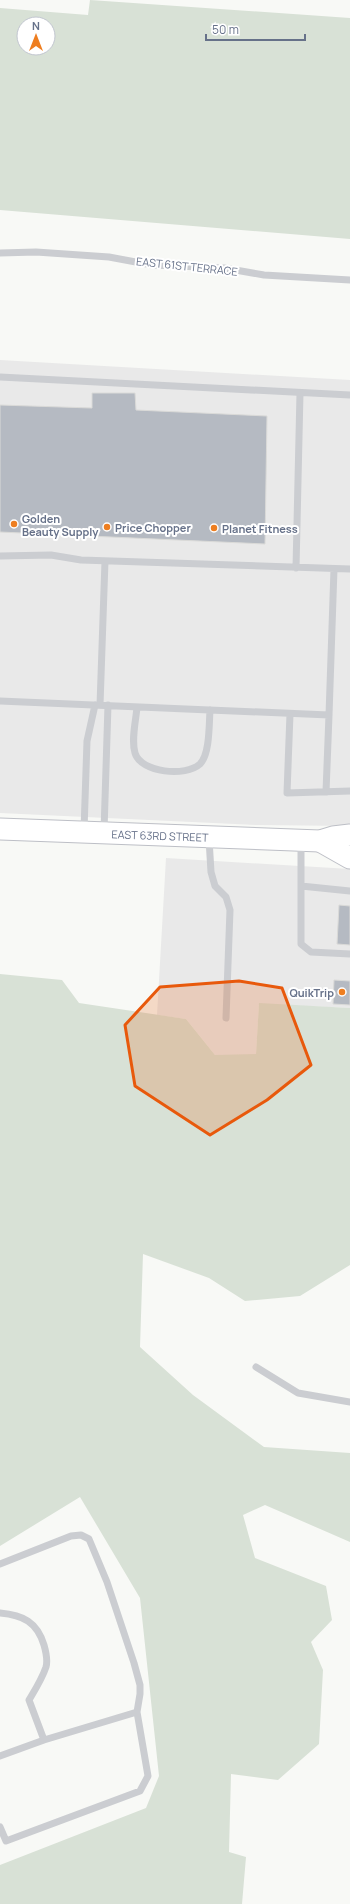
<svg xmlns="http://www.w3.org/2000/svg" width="350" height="1904" font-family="Manrope,sans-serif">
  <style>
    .built { fill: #e9e9e9 }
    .green { fill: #d8e1d6; fill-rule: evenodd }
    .building { fill: #b5bac2; stroke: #dadad8 }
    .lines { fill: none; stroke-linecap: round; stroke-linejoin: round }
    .secondary-casing { stroke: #bdbfc6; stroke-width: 23 }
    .lane { stroke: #cbcdd1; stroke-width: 7 }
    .secondary { stroke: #fff; stroke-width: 21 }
    .marked { fill: #e8590c; fill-opacity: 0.2; stroke: #e8590c; stroke-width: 3; stroke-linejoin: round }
    .poi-dot { fill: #ee7e20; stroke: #fff; stroke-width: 1.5 }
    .labels { text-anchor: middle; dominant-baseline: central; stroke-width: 4; stroke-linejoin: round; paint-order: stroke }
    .street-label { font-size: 11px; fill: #667189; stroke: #fff }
    .poi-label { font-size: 11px; font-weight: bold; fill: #667189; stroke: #fff; text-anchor: start }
  </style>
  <rect width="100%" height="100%" fill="#f8f9f6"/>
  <!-- built -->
  <path class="built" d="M0,360L350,380V826L256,825L0,813Z
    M166,858L350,869V1008L259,1004L256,1055H215L186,1019L157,1015Z"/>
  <!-- green -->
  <path class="green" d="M90,0L350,18V239L0,210V8L88,15ZM24,24H48V48H24Z
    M0,974L62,980L79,1003L186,1019L215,1055L256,1054L259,1003L350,1008V1265L300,1296L245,1301L209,1278L143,1254L140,1347L193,1395L264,1447L350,1453V1542L265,1505L243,1515L255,1558L326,1586L332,1620L311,1642L323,1670L319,1744L278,1780L231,1774L229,1852L246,1857L242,1904H0V1865L146,1808L159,1776L140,1598L80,1497L0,1546Z"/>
  <!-- building -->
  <path class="building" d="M92,393H135L136,410L267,416L265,544L0,532V405L92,408Z
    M339,905L350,906V945L337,944Z
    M334,980L350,981V1005L333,1004Z"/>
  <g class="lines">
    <!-- secondary casing -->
    <g class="secondary-casing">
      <g id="secondary">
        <path id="s1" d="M0,829L320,841L333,837L350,835"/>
        <path d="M320,841L350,858"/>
      </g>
    </g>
    <!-- lane -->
    <path class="lane" d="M0,253L36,252L109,257L152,265L224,268L264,275L350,280
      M0,377L350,395
      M0,556L51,555L81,560L350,569
      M296,568L300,393
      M0,701L329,715L334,569
      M100,705L105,561
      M137,707C136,720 131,740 135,753C141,773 186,777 200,764C210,754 209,724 210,710
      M290,714L287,793L350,791
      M326,792L329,715
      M84,830L87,741L95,705
      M104,831L108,705
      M209,839L211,872L215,886L226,897L230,910L226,1018
      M301,843V944L311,952L350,954
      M301,886L350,891
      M256,1367L298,1393L350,1402
      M0,1564L71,1536L81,1535L89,1539L107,1582L134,1663L140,1685V1694L137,1712L44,1740L0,1756
      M0,1613C23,1615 37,1622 44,1645C46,1652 48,1660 46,1667C42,1679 35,1690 29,1700L44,1740
      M0,1827L6,1841L140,1791L148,1776L137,1712"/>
    <!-- secondary -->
    <use href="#secondary" class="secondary"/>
  </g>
  <!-- marked area -->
  <path class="marked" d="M239,981L282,988L311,1065L267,1100L210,1135L135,1086L125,1025L160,987Z"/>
  <!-- markers -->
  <g class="poi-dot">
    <circle cx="14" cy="524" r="4"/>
    <circle cx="107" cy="527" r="4"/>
    <circle cx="214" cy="528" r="4"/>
    <circle cx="342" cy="992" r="4"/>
  </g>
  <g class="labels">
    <!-- street labels -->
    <g class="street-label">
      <text transform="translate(187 266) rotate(6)">EAST 61ST TERRACE</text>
      <text stroke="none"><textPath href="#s1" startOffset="160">EAST 63RD STREET</textPath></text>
    </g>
    <!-- poi labels -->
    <g class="poi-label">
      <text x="22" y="518">Golden<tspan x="22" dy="13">Beauty Supply</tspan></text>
      <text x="115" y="527">Price Chopper</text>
      <text x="222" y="528">Planet Fitness</text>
      <text x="334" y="992" text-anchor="end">QuikTrip</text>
    </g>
  </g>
  <!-- north arrow -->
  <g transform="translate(36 36)"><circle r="19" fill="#ffffff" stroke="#c2c6d0"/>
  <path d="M0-3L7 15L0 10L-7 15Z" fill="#ee7e20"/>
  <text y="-6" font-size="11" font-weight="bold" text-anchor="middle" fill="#667189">N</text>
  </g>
  <!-- scale -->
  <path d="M206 34v6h99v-6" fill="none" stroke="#667189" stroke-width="2"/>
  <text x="212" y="34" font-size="12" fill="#667189" stroke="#ffffff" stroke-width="3" paint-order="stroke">50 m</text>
</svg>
